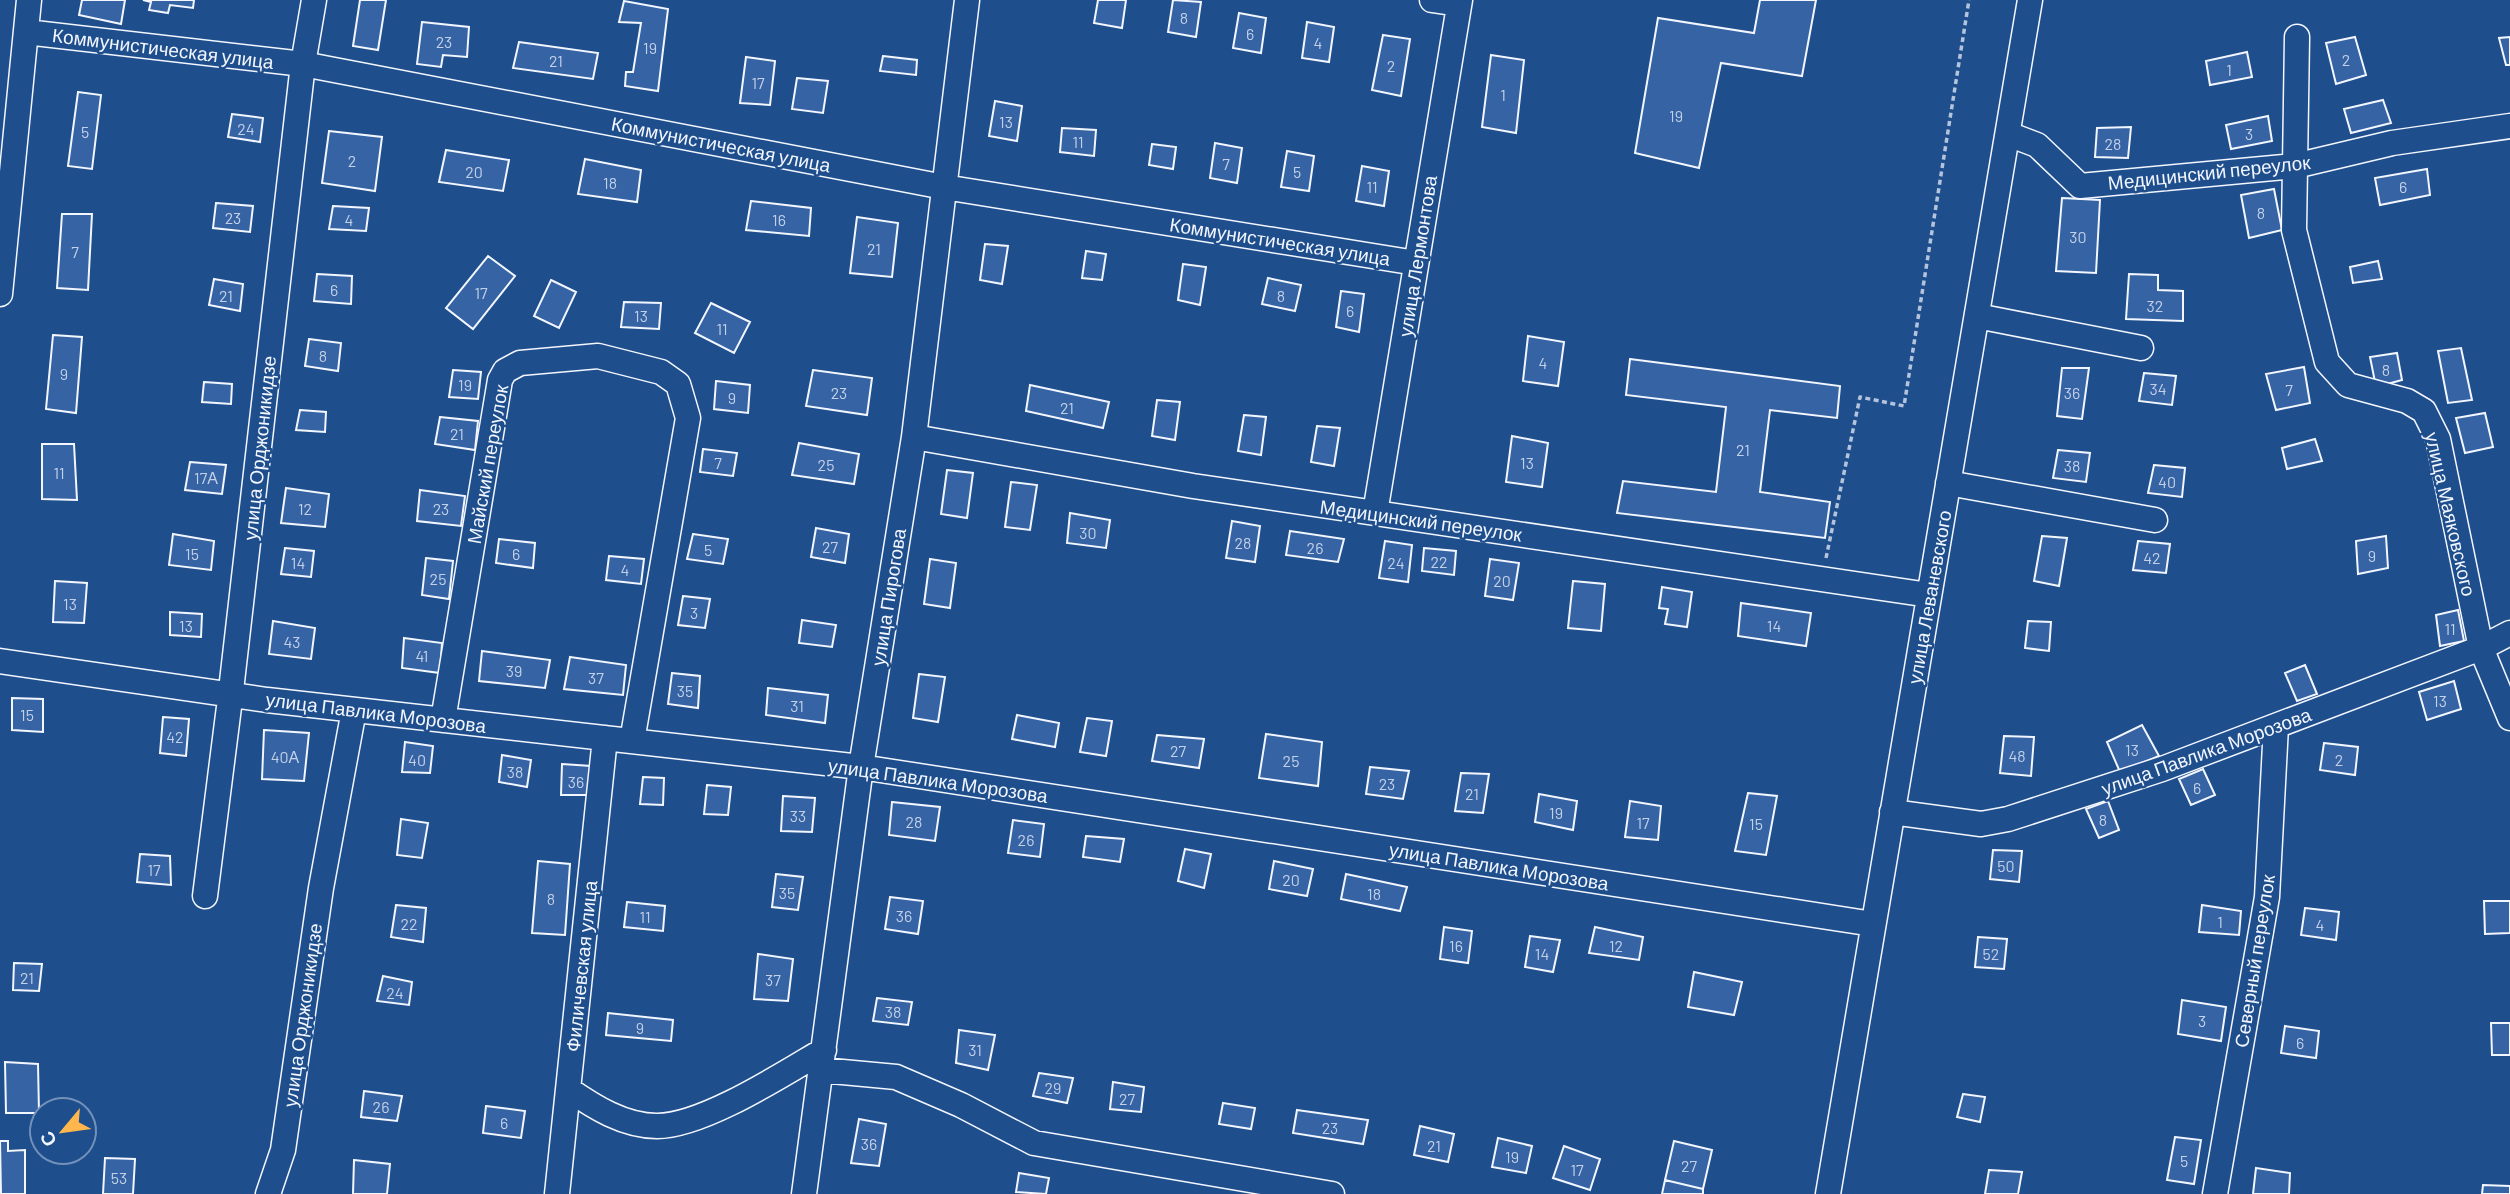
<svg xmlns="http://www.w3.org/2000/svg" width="2510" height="1194" font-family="Barlow,sans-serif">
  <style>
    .building { fill: #3563a3; stroke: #f2f6ff; stroke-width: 2 }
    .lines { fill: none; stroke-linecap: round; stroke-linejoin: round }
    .minor-casing { stroke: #f2f6ff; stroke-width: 27 }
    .path { stroke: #b3c4dc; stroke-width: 3.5; stroke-dasharray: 5 3.5; stroke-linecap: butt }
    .minor { stroke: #1f4e8c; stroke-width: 24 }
    .labels { text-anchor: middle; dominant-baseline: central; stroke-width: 5; stroke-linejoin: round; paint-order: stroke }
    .number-label { font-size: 16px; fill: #c3d1e8 }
    .street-label { font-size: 19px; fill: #f2f6ff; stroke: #1f4e8c }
  </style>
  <rect width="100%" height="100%" fill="#1f4e8c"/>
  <!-- building -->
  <path class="building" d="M82,0H125L121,24L79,15Z
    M143,0H194L193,8L170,5L168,13L149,10L151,2Z
    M360,0H386L378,50L353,46Z
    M1098,0H1126L1122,28L1094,23Z
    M1173,0L1201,2L1196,37L1168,32Z
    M1760,0H1816L1802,76L1721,63L1699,168L1635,153L1658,18L1754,33Z
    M624,1L668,9L658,91L625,86L626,72H633L641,23L619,22Z
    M1239,13L1266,18L1261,53L1233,48Z
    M422,22L469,27L467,57L443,55L441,67L417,64Z
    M1307,22L1334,27L1329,62L1302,58Z
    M1383,35L1410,39L1401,96L1372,90Z
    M2355,37L2366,75L2336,84L2326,43Z
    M2510,37V65H2506L2499,38Z
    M519,42L598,53L593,79L513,68Z
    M2247,52L2252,77L2210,85L2206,61Z
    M1491,55L1524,60L1516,133L1482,127Z
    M883,56L917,60L916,75L880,71Z
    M746,57L775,61L770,105L740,103Z
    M797,78L828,81L823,113L792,109Z
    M78,92L101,95L92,169L68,166Z
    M2383,100L2391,123L2351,133L2344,109Z
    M995,101L1022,106L1017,141L989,136Z
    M232,114L263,118L260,142L228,137Z
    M2268,116L2272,141L2231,149L2226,125Z
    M2131,127L2128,158L2095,157L2097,128Z
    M1062,128L1096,130L1094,156L1060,152Z
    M329,131L382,137L375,191L322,183Z
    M1215,143L1242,148L1237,183L1210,178Z
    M1152,144L1176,147L1173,169L1149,165Z
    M446,150L509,160L503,191L439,182Z
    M1287,151L1314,156L1309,191L1281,187Z
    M585,159L641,170L637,202L578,194Z
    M1362,166L1389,171L1384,206L1356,201Z
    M2427,169L2430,195L2380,205L2375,178Z
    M2274,189L2282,230L2249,238L2241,195Z
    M2062,198L2100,200L2096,273L2056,271Z
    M751,201L811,208L809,236L746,230Z
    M216,203L253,206L250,232L213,228Z
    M333,206L369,208L366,231L329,229Z
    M62,214H92L88,290L57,288Z
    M857,217L898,223L892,277L850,273Z
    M985,244L1008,246L1002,284L980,280Z
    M1086,251L1106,254L1102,280L1082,278Z
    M488,256L515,276L473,329L446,308Z
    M2378,261L2382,279L2353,283L2350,267Z
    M1183,264L1206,267L1200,305L1178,300Z
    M317,274L352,276L351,304L314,301Z
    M2129,274L2158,275V290L2183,291V321L2126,319Z
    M1268,278L1301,285L1295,311L1262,304Z
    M214,279L243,284L240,311L209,305Z
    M551,280L576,292L559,328L534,316Z
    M1341,291L1364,294L1359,332L1336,327Z
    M624,302L661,303L659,329L621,327Z
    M711,303L750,322L734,353L695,333Z
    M53,335L82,337L76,413L46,409Z
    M1528,336L1564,342L1558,386L1523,381Z
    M309,339L341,343L338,371L305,366Z
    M2461,348L2472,400L2448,403L2438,351Z
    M2397,353L2402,380L2376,387L2370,357Z
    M1630,359L1840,386L1837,418L1770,410L1760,492L1830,502L1825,538L1617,513L1623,481L1716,492L1726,407L1626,395Z
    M2304,367L2310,403L2276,410L2266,374Z
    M2062,368H2089L2082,419L2057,416Z
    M453,370L481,372L478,399L449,397Z
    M813,370L872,378L867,415L806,406Z
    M2144,373L2176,376L2172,405L2139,401Z
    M716,381L750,385L748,413L714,409Z
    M204,382L232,384L231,404L202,402Z
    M1030,385L1109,402L1103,428L1026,411Z
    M1157,400L1180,402L1175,440L1152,436Z
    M300,410L326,412L325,432L296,430Z
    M2485,413L2493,447L2465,453L2456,418Z
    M1244,415L1266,417L1261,455L1238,451Z
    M440,417L478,421L475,450L435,444Z
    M1317,426L1340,428L1334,466L1311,462Z
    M1512,436L1548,443L1542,487L1506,482Z
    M2315,439L2322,461L2287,469L2282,448Z
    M799,443L859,454L854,484L792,475Z
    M42,444H74L77,500L42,499Z
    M703,449L737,453L733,476L700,472Z
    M2058,450L2090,453L2086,482L2053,478Z
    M190,462L226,465L222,494L185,490Z
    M2154,465L2185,468L2182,497L2148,493Z
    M947,470L973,473L967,518L941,514Z
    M1011,482L1037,485L1030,530L1005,527Z
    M286,488L329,494L325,527L281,523Z
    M420,490L465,496L461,526L417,521Z
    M1070,513L1110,520L1106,548L1067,543Z
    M1232,521L1260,526L1255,562L1226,558Z
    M816,528L849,534L845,563L811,557Z
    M1290,531L1344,539L1338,562L1286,555Z
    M173,534L214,541L211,570L169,565Z
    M693,534L728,539L723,564L687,559Z
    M2042,536L2067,538L2059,586L2034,581Z
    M2386,536L2388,568L2358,574L2356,541Z
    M499,539L535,543L533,568L496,563Z
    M1385,541L1412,545L1408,582L1379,578Z
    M2138,541L2170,544L2166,573L2133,570Z
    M285,548L314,551L311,577L281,574Z
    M1424,548L1456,551L1454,575L1422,571Z
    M609,556L644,559L641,584L606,580Z
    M426,558L453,561L449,599L422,595Z
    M930,559L956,563L950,608L924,604Z
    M1490,559L1519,563L1513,600L1485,596Z
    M55,581L87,583L84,623L53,622Z
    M1573,581L1605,584L1601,631L1568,628Z
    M1662,587L1692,592L1687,627L1665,624L1668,609L1659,608Z
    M683,596L710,599L705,628L678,625Z
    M1741,603L1811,613L1806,646L1738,636Z
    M2458,610L2464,641L2440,646L2436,615Z
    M170,612L202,614L201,637L170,635Z
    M802,620L836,625L832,647L799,643Z
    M273,621L315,628L311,659L269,654Z
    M2028,621L2051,622L2049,651L2025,648Z
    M404,638L442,643L440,673L402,668Z
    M482,651L550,660L545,688L479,681Z
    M570,657L626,665L623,695L564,689Z
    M2305,665L2317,694L2297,701L2285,673Z
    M672,673L700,676L698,708L668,704Z
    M919,674L945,677L938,722L913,718Z
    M2454,681L2461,709L2427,720L2419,692Z
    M768,688L828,695L825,723L766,715Z
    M12,698L43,699V732L12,730Z
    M1017,715L1059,723L1055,747L1012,739Z
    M163,717L189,719L186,756L160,753Z
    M1087,718L1112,721L1106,756L1080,752Z
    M2142,725L2159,756L2120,772L2107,742Z
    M264,730L309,733L304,781L262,779Z
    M1266,734L1322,742L1318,786L1259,778Z
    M1157,735L1204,739L1199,768L1152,761Z
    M2004,736L2034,737L2031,776L2000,773Z
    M405,742L433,746L430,773L402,772Z
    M2324,743L2358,747L2355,775L2320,770Z
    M502,755L531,760L527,787L499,782Z
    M562,764L591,766L589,795H561Z
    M1370,767L1409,771L1403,799L1366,794Z
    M2203,769L2215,795L2191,805L2179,779Z
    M1461,773L1489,774L1483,813L1455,811Z
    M643,777L664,778L663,805L640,804Z
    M707,785L731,787L728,815L704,814Z
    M1748,793L1777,796L1766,855L1735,851Z
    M1539,794L1577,801L1573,830L1535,822Z
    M783,796L815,798L812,832L781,831Z
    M1630,801L1661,806L1658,840L1625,837Z
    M2108,801L2119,830L2099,838L2086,809Z
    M892,802L940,807L935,841L889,835Z
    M401,819L428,823L422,858L397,855Z
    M1013,820L1044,824L1040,857L1008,853Z
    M1086,836L1124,839L1120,862L1083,857Z
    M1185,849L1211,854L1204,888L1178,881Z
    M1993,850L2022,851L2019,882L1990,879Z
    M140,854L170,856L171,885L137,882Z
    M538,861L570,864L565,935L532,933Z
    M1274,861L1313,869L1307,896L1269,889Z
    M776,874L803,877L798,910L772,907Z
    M1346,874L1407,887L1400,911L1341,899Z
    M890,897L923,901L918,934L885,929Z
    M2484,901H2510V933L2485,934Z
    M627,902L665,906L663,931L624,927Z
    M396,905L426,908L423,942L391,937Z
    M2202,905L2241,911L2239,935L2199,932Z
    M2305,908L2339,912L2336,940L2301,935Z
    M1444,927L1472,931L1468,963L1440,959Z
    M1595,927L1643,937L1639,960L1589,953Z
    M1530,936L1560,940L1553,972L1525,967Z
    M1978,937L2007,939L2004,969L1975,967Z
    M758,954L793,959L788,1001L754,999Z
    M14,963L42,964L39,991L13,990Z
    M1694,972L1742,982L1734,1015L1688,1007Z
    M383,976L412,982L409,1005L377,1001Z
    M877,998L912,1002L908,1025L873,1021Z
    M2182,1000L2226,1007L2221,1041L2178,1034Z
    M608,1013L673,1020L671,1041L606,1035Z
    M2491,1023H2510V1055H2492Z
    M2285,1026L2319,1031L2316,1058L2281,1053Z
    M959,1030L995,1035L988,1070L956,1063Z
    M5,1062L38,1064L39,1113H6Z
    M1039,1073L1073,1078L1067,1103L1033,1096Z
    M1113,1082L1144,1087L1141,1112L1110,1109Z
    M364,1091L402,1096L397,1121L361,1117Z
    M1963,1094L1985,1097L1980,1122L1957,1117Z
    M1223,1103L1255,1108L1251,1129L1219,1124Z
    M486,1106L525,1111L521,1138L483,1133Z
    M1297,1110L1368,1120L1363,1144L1293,1133Z
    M859,1119L886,1124L879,1166L851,1163Z
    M1420,1126L1454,1134L1448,1162L1414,1155Z
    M2175,1137L2201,1140L2194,1184L2167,1180Z
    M1498,1138L1532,1146L1526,1173L1492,1167Z
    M0,1141H8V1151L25,1150V1194H1Z
    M1674,1141L1712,1150L1703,1189L1665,1180Z
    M1564,1146L1600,1159L1590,1190L1553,1178Z
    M105,1158L135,1159L133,1194H103Z
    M354,1160L390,1164L387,1194H353Z
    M2256,1168L2290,1173L2289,1194H2253Z
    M1989,1170L2022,1172L2018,1194H1985Z
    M1019,1173L1049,1178L1046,1194L1016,1192Z
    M1665,1180L1703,1189V1194H1662Z
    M2483,1185L2510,1186V1194H2482Z"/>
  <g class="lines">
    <!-- minor casing -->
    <g class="minor-casing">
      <path id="minor" d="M1432,0L1459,4
        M26,32L303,64L944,187L1416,263
        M2297,37L2294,230L2327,362L2348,385L2407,401L2424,411L2438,439L2481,648L2510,718
        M2008,134L2037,145L2080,186L2295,166L2392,143L2510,126
        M0,294L29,0
        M1977,316L2141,348
        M914,437L1193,486L1929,595
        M1948,483L2155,520
        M1375,513L1460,0
        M0,661L267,700L861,767L1873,924
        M443,720L500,380L505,371L520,363L598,356L661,372L678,384L688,418L632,741
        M1892,812L1981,824L2008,819L2162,769L2481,648L2510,633
        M205,896L230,699L303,64L314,0
        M821,1070L896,1077L961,1105L1034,1143L1332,1194
        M568,1089C594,1107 624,1126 657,1126C703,1126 783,1074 824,1050
        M268,1194L283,1150L321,888L354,710
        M557,1194L605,738
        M804,1194L861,767L914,437L967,0
        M1828,1194L2030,0
        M2215,1194L2267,897L2276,726"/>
    </g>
    <!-- path -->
    <path class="path" d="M1826,558L1860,397L1904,406L1969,0"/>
    <!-- minor -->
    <use href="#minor" class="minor"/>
  </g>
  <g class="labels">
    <!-- number labels -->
    <g class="number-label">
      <text x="1184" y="17">8</text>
      <text x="1250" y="33">6</text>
      <text x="444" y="41">23</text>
      <text x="1318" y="42">4</text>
      <text x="650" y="47">19</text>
      <text x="2346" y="59">2</text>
      <text x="556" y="60">21</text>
      <text x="1391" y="65">2</text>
      <text x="2229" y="69">1</text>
      <text x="758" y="82">17</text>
      <text x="1503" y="94">1</text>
      <text x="1676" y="115">19</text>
      <text x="1006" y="121">13</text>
      <text x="246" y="128">24</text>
      <text x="85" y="131">5</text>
      <text x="2249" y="133">3</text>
      <text x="1078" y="141">11</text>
      <text x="2113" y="143">28</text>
      <text x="352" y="160">2</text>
      <text x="1226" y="163">7</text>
      <text x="474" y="171">20</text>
      <text x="1297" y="171">5</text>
      <text x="610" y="182">18</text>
      <text x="1372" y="186">11</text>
      <text x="2403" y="186">6</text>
      <text x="2261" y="212">8</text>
      <text x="233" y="217">23</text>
      <text x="349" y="219">4</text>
      <text x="779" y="219">16</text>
      <text x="2078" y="236">30</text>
      <text x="874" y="248">21</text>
      <text x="75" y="251">7</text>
      <text x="334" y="289">6</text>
      <text x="481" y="292">17</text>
      <text x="226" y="295">21</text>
      <text x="1281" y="295">8</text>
      <text x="2155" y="305">32</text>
      <text x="1350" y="310">6</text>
      <text x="641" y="315">13</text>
      <text x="722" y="328">11</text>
      <text x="323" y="355">8</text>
      <text x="1543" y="362">4</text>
      <text x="2386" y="369">8</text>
      <text x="64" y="373">9</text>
      <text x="465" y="384">19</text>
      <text x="2158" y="388">34</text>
      <text x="2289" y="389">7</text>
      <text x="839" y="392">23</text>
      <text x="2072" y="392">36</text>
      <text x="732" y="397">9</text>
      <text x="1067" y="407">21</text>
      <text x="457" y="433">21</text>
      <text x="1743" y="449">21</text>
      <text x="718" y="462">7</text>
      <text x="1527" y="462">13</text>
      <text x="826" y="464">25</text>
      <text x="2072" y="465">38</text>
      <text x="59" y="472">11</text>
      <text x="206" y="477">17А</text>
      <text x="2167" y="481">40</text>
      <text x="305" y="508">12</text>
      <text x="441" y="508">23</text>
      <text x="1088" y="532">30</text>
      <text x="1243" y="542">28</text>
      <text x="830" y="546">27</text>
      <text x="1315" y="547">26</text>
      <text x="708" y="549">5</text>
      <text x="192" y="553">15</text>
      <text x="516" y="553">6</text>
      <text x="2372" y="555">9</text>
      <text x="2152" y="557">42</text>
      <text x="1439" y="561">22</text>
      <text x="298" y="562">14</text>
      <text x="1396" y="562">24</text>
      <text x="625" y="569">4</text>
      <text x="438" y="578">25</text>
      <text x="1502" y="580">20</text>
      <text x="70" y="603">13</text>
      <text x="694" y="612">3</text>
      <text x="186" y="625">13</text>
      <text x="1774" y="625">14</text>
      <text x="2450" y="628">11</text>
      <text x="292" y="641">43</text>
      <text x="422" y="655">41</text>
      <text x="514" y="670">39</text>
      <text x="596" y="677">37</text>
      <text x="685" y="690">35</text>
      <text x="2440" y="700">13</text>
      <text x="797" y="705">31</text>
      <text x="27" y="714">15</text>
      <text x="175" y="736">42</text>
      <text x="2132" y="749">13</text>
      <text x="1178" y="750">27</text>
      <text x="2017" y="755">48</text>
      <text x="285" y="756">40А</text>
      <text x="417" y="759">40</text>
      <text x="2339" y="759">2</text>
      <text x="1291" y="760">25</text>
      <text x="515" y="771">38</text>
      <text x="576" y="781">36</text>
      <text x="1387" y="783">23</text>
      <text x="2197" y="787">6</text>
      <text x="1472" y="793">21</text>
      <text x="1556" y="812">19</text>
      <text x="798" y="815">33</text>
      <text x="2103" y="819">8</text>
      <text x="914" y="821">28</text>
      <text x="1643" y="822">17</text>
      <text x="1756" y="823">15</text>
      <text x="1026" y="839">26</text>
      <text x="2006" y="865">50</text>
      <text x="154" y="869">17</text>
      <text x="1291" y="879">20</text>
      <text x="787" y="892">35</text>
      <text x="1374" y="893">18</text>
      <text x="551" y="898">8</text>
      <text x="904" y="915">36</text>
      <text x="645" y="916">11</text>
      <text x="2220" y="921">1</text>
      <text x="409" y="923">22</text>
      <text x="2320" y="924">4</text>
      <text x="1456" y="945">16</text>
      <text x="1616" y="945">12</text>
      <text x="1542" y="953">14</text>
      <text x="1991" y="953">52</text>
      <text x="27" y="977">21</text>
      <text x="773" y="979">37</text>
      <text x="395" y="992">24</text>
      <text x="893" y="1011">38</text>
      <text x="2202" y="1020">3</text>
      <text x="640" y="1027">9</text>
      <text x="2300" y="1042">6</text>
      <text x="975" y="1049">31</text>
      <text x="1053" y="1087">29</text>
      <text x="1127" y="1098">27</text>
      <text x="381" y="1106">26</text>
      <text x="504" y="1122">6</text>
      <text x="1330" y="1127">23</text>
      <text x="869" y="1143">36</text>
      <text x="1434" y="1145">21</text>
      <text x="1512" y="1156">19</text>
      <text x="2184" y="1160">5</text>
      <text x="1689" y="1165">27</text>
      <text x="1577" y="1169">17</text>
      <text x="119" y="1177">53</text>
    </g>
    <!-- street labels -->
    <g class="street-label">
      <text transform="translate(163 48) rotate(7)">Коммунистическая улица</text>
      <text transform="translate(721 144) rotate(11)">Коммунистическая улица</text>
      <text transform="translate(2209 172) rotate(-6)">Медицинский переулок</text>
      <text transform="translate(1280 241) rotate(9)">Коммунистическая улица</text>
      <text transform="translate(1417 256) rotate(-81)">улица Лермонтова</text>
      <text transform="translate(259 448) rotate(-84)">улица Орджоникидзе</text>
      <text transform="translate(487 464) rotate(-80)">Майский переулок</text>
      <text transform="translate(2451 514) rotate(77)">улица Маяковского</text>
      <text transform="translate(1421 520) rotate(8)">Медицинский переулок</text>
      <text transform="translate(888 597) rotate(-81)">улица Пирогова</text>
      <text transform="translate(1929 597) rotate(-80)">улица Леваневского</text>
      <text transform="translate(376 712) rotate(7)">улица Павлика Морозова</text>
      <text transform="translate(2206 751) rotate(-20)">улица Павлика Морозова</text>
      <text transform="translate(938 780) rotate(8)">улица Павлика Морозова</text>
      <text transform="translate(1499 866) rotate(9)">улица Павлика Морозова</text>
      <text transform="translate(2254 961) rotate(-81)">Северный переулок</text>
      <text transform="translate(581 966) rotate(-84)">Филичевская улица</text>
      <text transform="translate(302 1015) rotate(-82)">улица Орджоникидзе</text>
    </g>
  </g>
  <!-- north arrow -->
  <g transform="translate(63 1131) rotate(241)"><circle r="33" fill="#1f4e8c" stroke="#7391ba" stroke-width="2"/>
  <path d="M0-5L12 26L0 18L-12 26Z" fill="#ffb74d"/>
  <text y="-10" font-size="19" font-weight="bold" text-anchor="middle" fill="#f2f6ff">С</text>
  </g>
</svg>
